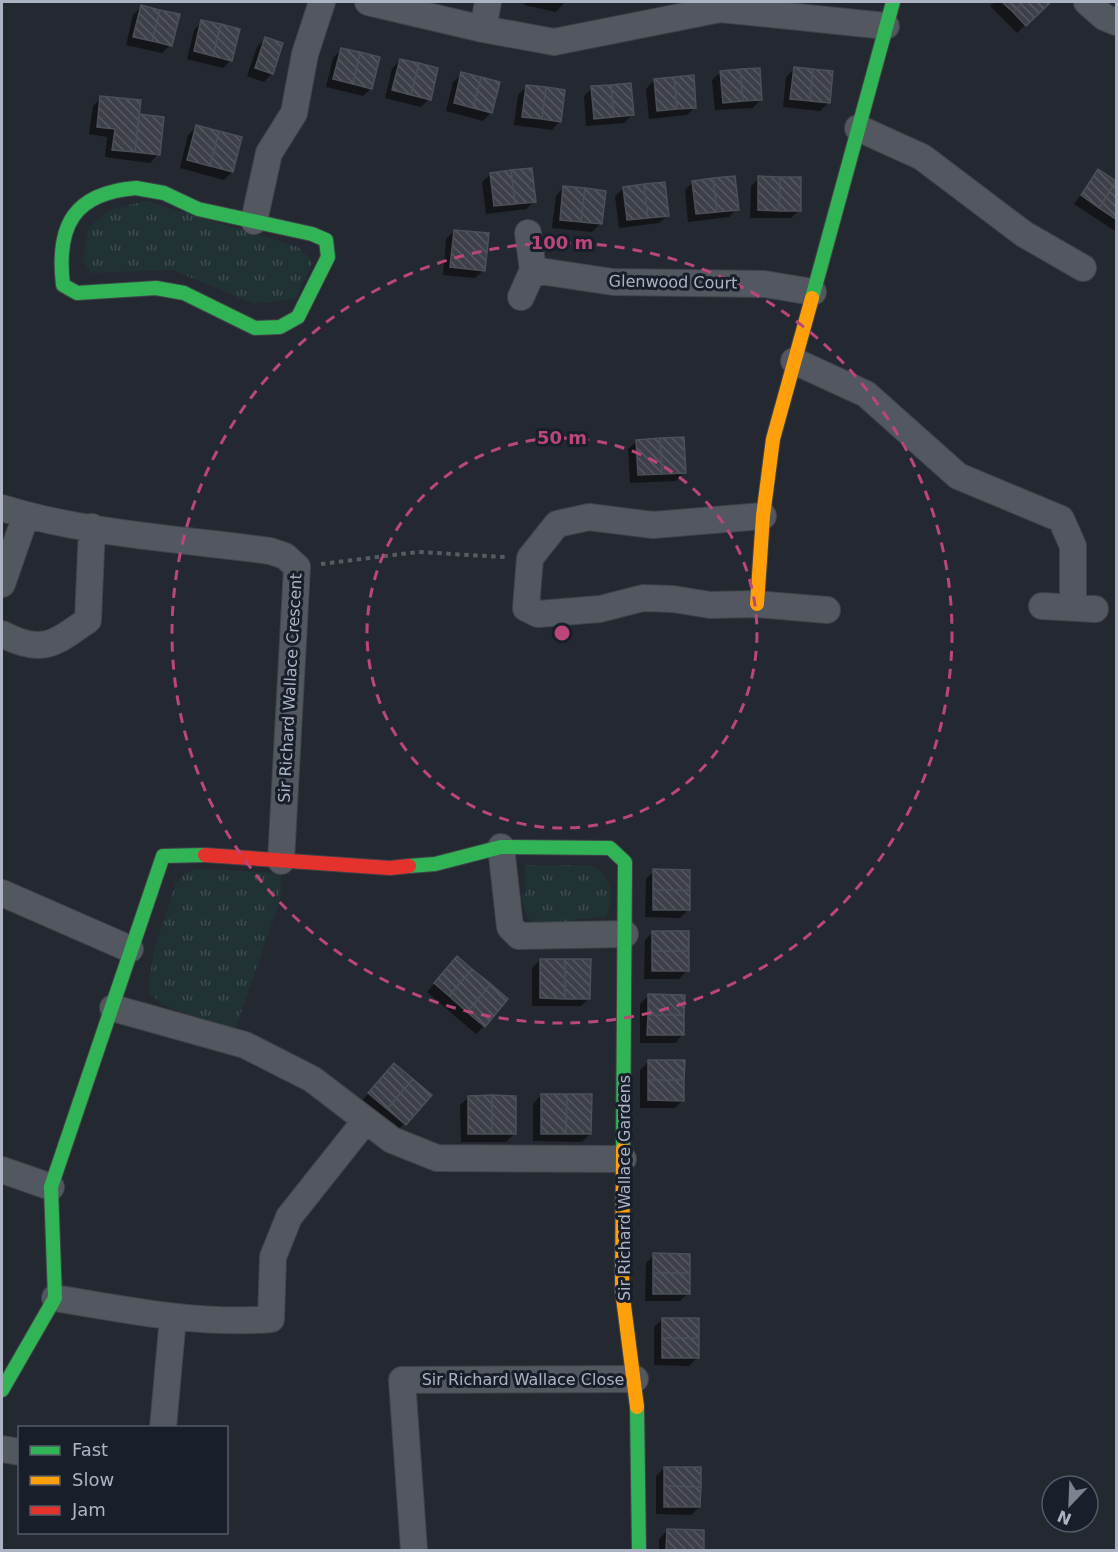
<svg xmlns="http://www.w3.org/2000/svg" width="1118" height="1552" font-family="'DejaVu Sans',sans-serif">
  <style>
    .grass { fill: url(#grass-tufts) }
    .shadow { fill: #0007 }
    .building { fill: url(#building-back-hatch); stroke: #4b5058; stroke-width: 1.5 }
    .lines { fill: none; stroke-linecap: round; stroke-linejoin: round }
    .street-casing { stroke: #404349; stroke-width: 28 }
    .fast-casing { stroke: #404349; stroke-width: 16 }
    .slow-casing { stroke: #404349; stroke-width: 16 }
    .jam-casing { stroke: #404349; stroke-width: 16 }
    .path { stroke: #565c62; stroke-width: 4; stroke-dasharray: 4.5 4.5; stroke-linecap: butt }
    .street { stroke: #53575f; stroke-width: 26 }
    .fast { stroke: #30b455; stroke-width: 14 }
    .slow { stroke: #ff9f0a; stroke-width: 14 }
    .jam { stroke: #e5322d; stroke-width: 14 }
    .ring { fill: none; stroke: #bb477a; stroke-width: 3; stroke-dasharray: 10 8 }
    .labels { text-anchor: middle; dominant-baseline: central; stroke-width: 6; stroke-linejoin: round; paint-order: stroke }
    .street-label { font-size: 16px; fill: #acb4c3; stroke: #181f2a }
    .centre { fill: #bb477a; stroke: #181f2a; stroke-width: 3 }
    .ring-label { font-size: 18px; text-anchor: middle; font-weight: bold; fill: #bb477a; stroke: #181f2a; stroke-width: 6; stroke-linejoin: round; paint-order: stroke }
  </style>
  <defs>
    <pattern id="grass-tufts" width="24" height="20" patternUnits="userSpaceOnUse" patternTransform="scale(1.5)"><rect width="24" height="20" fill="#213235"/><path d="M3 7l-1-3M5 7V3M7 7l1-3M15 17l-1-3M17 17v-4M19 17l1-3" fill="none" stroke="#3f4d51"/></pattern>
    <pattern id="building-back-hatch" width="6" height="6" patternUnits="userSpaceOnUse" patternTransform="scale(1.5)"><rect width="6" height="6" fill="#3d4048"/><path d="M-1 5l2 2M0 0l6 6M5-1l2 2" fill="none" stroke="#565961"/></pattern>
  </defs>
  <rect width="100%" height="100%" fill="#242830"/>
  <!-- grass -->
  <path class="grass" d="M147,201L298,247L313,262L295,299L254,304L173,270L91,273L83,260L89,227L111,209Z
    M525,865H590C612,873 615,897 606,917L577,919V924L531,921L526,915L521,897L526,893Z
    M194,869L281,873L280,900L235,1030L162,1005L148,991L154,950L176,883L184,874Z"/>
  <!-- shadow -->
  <path class="shadow" d="M525,2H565L556,12L524,5Z
    M995,2H1049L1017,33L990,6Z
    M141,7L170,45L162,53L126,45L133,15Z
    M202,22L231,60L223,68L187,59L194,30Z
    M265,39L272,73L264,82L247,76L257,47Z
    M341,50L371,88L363,96L326,87L333,58Z
    M400,60L429,99L421,107L385,98L392,69Z
    M794,69L828,103L820,111L783,107L786,77Z
    M721,72L761,99L753,108L715,110L712,80Z
    M462,74L491,112L483,121L446,111L453,82Z
    M654,80L695,107L687,115L649,119L646,89Z
    M526,87L560,121L552,130L514,125L518,95Z
    M592,88L632,115L624,123L586,126L584,96Z
    M101,98L137,116L158,154L150,163L105,157L107,137L89,134L93,106Z
    M196,127L232,172L224,180L180,168L188,135Z
    M1098,171L1116,183L1115,231L1074,204Z
    M491,174L535,201L526,209L486,214L482,182Z
    M759,178L799,210L791,218H750L751,186Z
    M693,182L737,209L729,217L688,222L685,190Z
    M564,187L600,224L592,232L552,228L556,196Z
    M624,188L668,215L659,223L619,228L615,196Z
    M454,231L484,270L475,278L443,275L446,239Z
    M637,441L684,472L676,481L630,483L628,449Z
    M654,871L689,909L680,918L645,917L646,879Z
    M653,932L687,971L679,979H644L645,940Z
    M540,960L589,998L581,1006H532V968Z
    M449,966L484,1026L476,1034L427,992Z
    M648,996L683,1034L675,1043H640V1004Z
    M648,1062L683,1100L675,1108H640V1070Z
    M386,1073L430,1096L396,1132L361,1102Z
    M541,1095L590,1134L582,1142L533,1141V1104Z
    M469,1097L515,1133L506,1142H461L460,1105Z
    M654,1255L688,1293L680,1301H645L646,1263Z
    M663,1319L697,1358L689,1366L654,1365V1327Z
    M664,1468L699,1507L691,1515L656,1514V1476Z
    M667,1531H703L702,1550H659V1539Z"/>
  <!-- building -->
  <path class="building" d="M1002,2H1024L1013,12Z
    M1024,2H1051L1026,26L1013,12Z
    M141,5L160,10L152,41L133,37Z
    M160,10L180,14L172,46L152,41Z
    M201,20L221,24L213,56L194,51Z
    M221,24L240,29L232,61L213,56Z
    M265,37L283,43L273,74L255,68Z
    M341,48L360,52L353,84L333,79Z
    M360,52L380,57L372,89L353,84Z
    M400,59L419,63L411,95L392,90Z
    M419,63L438,68L431,100L411,95Z
    M794,67L813,69L810,101L790,99Z
    M760,68L762,100L743,101L740,69Z
    M740,69L743,101L723,103L720,71Z
    M813,69L833,71L830,103L810,101Z
    M461,72L481,77L473,108L454,103Z
    M694,75L696,108L677,109L674,77Z
    M481,77L500,82L492,113L473,108Z
    M674,77L677,109L657,111L654,79Z
    M631,83L634,115L614,117L611,85Z
    M526,85L546,87L542,119L522,117Z
    M611,85L614,117L594,119L591,86Z
    M546,87L565,90L561,122L542,119Z
    M100,96L141,100L135,152L112,150L115,129L97,127Z
    M139,114L164,117L160,155L135,152Z
    M196,125L219,131L210,166L187,160Z
    M219,131L242,137L233,172L210,166Z
    M532,168L536,202L515,204L511,170Z
    M1098,169L1116,181L1099,208L1081,195Z
    M511,170L515,204L494,206L490,173Z
    M735,176L739,210L717,212L713,178Z
    M758,176L780,177L779,211L758,210Z
    M780,177H801V211H779Z
    M713,178L717,212L696,214L692,181Z
    M665,182L669,216L648,218L644,184Z
    M1116,182V219L1099,208Z
    M644,184L648,218L627,220L623,187Z
    M563,186L585,188L581,222L560,220Z
    M585,188L606,191L602,224L581,222Z
    M454,230L489,233L485,271L450,267Z
    M684,437L686,473L662,474L660,438Z
    M660,438L662,474L638,475L636,440Z
    M653,869L690,870V890H653Z
    M653,890H690V910H653Z
    M652,931H689V951H652Z
    M652,951H689V971H652Z
    M457,956L472,969L449,996L434,983Z
    M540,959H565V999L540,998Z
    M565,959H591L590,999H565Z
    M472,969L491,984L467,1012L449,996Z
    M491,984L508,999L485,1027L467,1012Z
    M648,994L685,995L684,1015H648Z
    M648,1015H684V1035H647Z
    M648,1060H685L684,1080H648Z
    M394,1063L413,1079L387,1109L368,1093Z
    M413,1079L432,1095L406,1125L387,1109Z
    M648,1080H684V1101L648,1100Z
    M541,1094H567L566,1134H541Z
    M567,1094H592L591,1134H566Z
    M492,1095V1134H468V1096Z
    M492,1095L516,1096V1134H492Z
    M653,1253L690,1254V1273H653Z
    M653,1273H690V1294H653Z
    M662,1318H699V1338H662Z
    M662,1338H699V1358H662Z
    M664,1467H701V1487L664,1486Z
    M664,1486L701,1487L700,1507H664Z
    M667,1529L704,1530V1550H666Z"/>
  <g class="lines">
    <!-- street casing -->
    <g class="street-casing">
      <path id="street" d="M368,2L483,29L554,42L720,9L886,26
        M1087,2L1104,17L1116,22
        M483,29L488,2
        M858,128L922,157L1024,234L1083,268
        M254,221L269,153L294,113L305,54L322,2
        M533,270L613,282L764,284L813,292
        M521,297L533,270L528,233
        M794,361L866,394L958,476L1061,519L1073,546V606
        M2,508C86,534 182,539 270,551L285,556L297,567L281,861
        M763,516L653,525L589,517L557,524L530,558L526,608L538,614L600,609L643,598L673,599L710,605L757,604L827,610
        M2,584L26,515
        M1042,606L1095,609
        M2,634C42,655 54,644 88,620L92,527
        M501,847L510,927L519,936L625,934
        M2,893L130,949
        M113,1008L245,1045L312,1079L392,1140L437,1158L623,1159
        M2,1170L51,1187
        M55,1298C127,1310 198,1325 271,1319L273,1257L289,1217L366,1120
        M163,1428L173,1317
        M2,1449L20,1452
        M414,1550L402,1380L635,1379"/>
    </g>
    <!-- fast casing -->
    <g class="fast-casing">
      <path id="fast" d="M136,188L164,193L198,209L312,234L326,240L328,257L298,317L280,327L255,328L184,293L156,288L77,293L63,285C56,225 74,193 136,188Z
        M812,298L893,2
        M409,866L435,864L501,847L610,848L625,862L623,1149
        M2,1390L55,1298L51,1187L163,856L205,855
        M637,1407L639,1550"/>
    </g>
    <!-- slow casing -->
    <g class="slow-casing">
      <path id="slow" d="M757,604L763,516L773,439L812,298
        M623,1149L622,1290L637,1407"/>
    </g>
    <!-- jam casing -->
    <g class="jam-casing">
      <path id="jam" d="M205,855L390,868L409,866"/>
    </g>
    <!-- path -->
    <path class="path" d="M321,564L418,552L505,557"/>
    <!-- street -->
    <use href="#street" class="street"/>
    <!-- fast -->
    <use href="#fast" class="fast"/>
    <!-- slow -->
    <use href="#slow" class="slow"/>
    <!-- jam -->
    <use href="#jam" class="jam"/>
  </g>
  <!-- distance rings -->
  <g class="ring">
    <circle cx="562" cy="633" r="195"/>
    <circle cx="562" cy="633" r="390"/>
  </g>
  <g class="labels">
    <!-- street labels -->
    <g class="street-label">
      <text transform="translate(673 282) rotate(1)">Glenwood Court</text>
      <text transform="translate(290 688) rotate(-87)">Sir Richard Wallace Crescent</text>
      <text transform="translate(624 1188) rotate(-90)">Sir Richard Wallace Gardens</text>
      <text x="523" y="1379">Sir Richard Wallace Close</text>
    </g>
  </g>
  <circle cx="562" cy="633" r="9" class="centre"/>
  <g class="ring-label">
    <text x="562" y="249">100 m</text>
    <text x="562" y="444">50 m</text>
  </g>
  <!-- border -->
  <rect width="1118" height="1552" fill="none" stroke="#acb4c3" stroke-width="6"/>
  <!-- legend -->
  <rect x="18" y="1426" width="210" height="108" fill="#181f2a" stroke="#535b67" stroke-width="1.5"/>
  <rect x="30" y="1446" width="30" height="9" fill="#30b455" stroke="#535b67" stroke-width="1.5"/>
  <text x="72" y="1456" font-size="18" fill="#acb4c3">Fast</text>
  <rect x="30" y="1476" width="30" height="9" fill="#ff9f0a" stroke="#535b67" stroke-width="1.5"/>
  <text x="72" y="1486" font-size="18" fill="#acb4c3">Slow</text>
  <rect x="30" y="1506" width="30" height="9" fill="#e5322d" stroke="#535b67" stroke-width="1.5"/>
  <text x="72" y="1516" font-size="18" fill="#acb4c3">Jam</text>
  <!-- north arrow -->
  <g transform="translate(1070 1504) rotate(203)"><circle r="28" fill="#181f2a" stroke="#535b67" stroke-width="1.5"/>
  <path d="M0-4.5L10 22L0 15L-10 22Z" fill="#7c8390"/>
  <text y="-9" font-size="16" font-weight="bold" text-anchor="middle" fill="#acb4c3">N</text>
  </g>
</svg>
